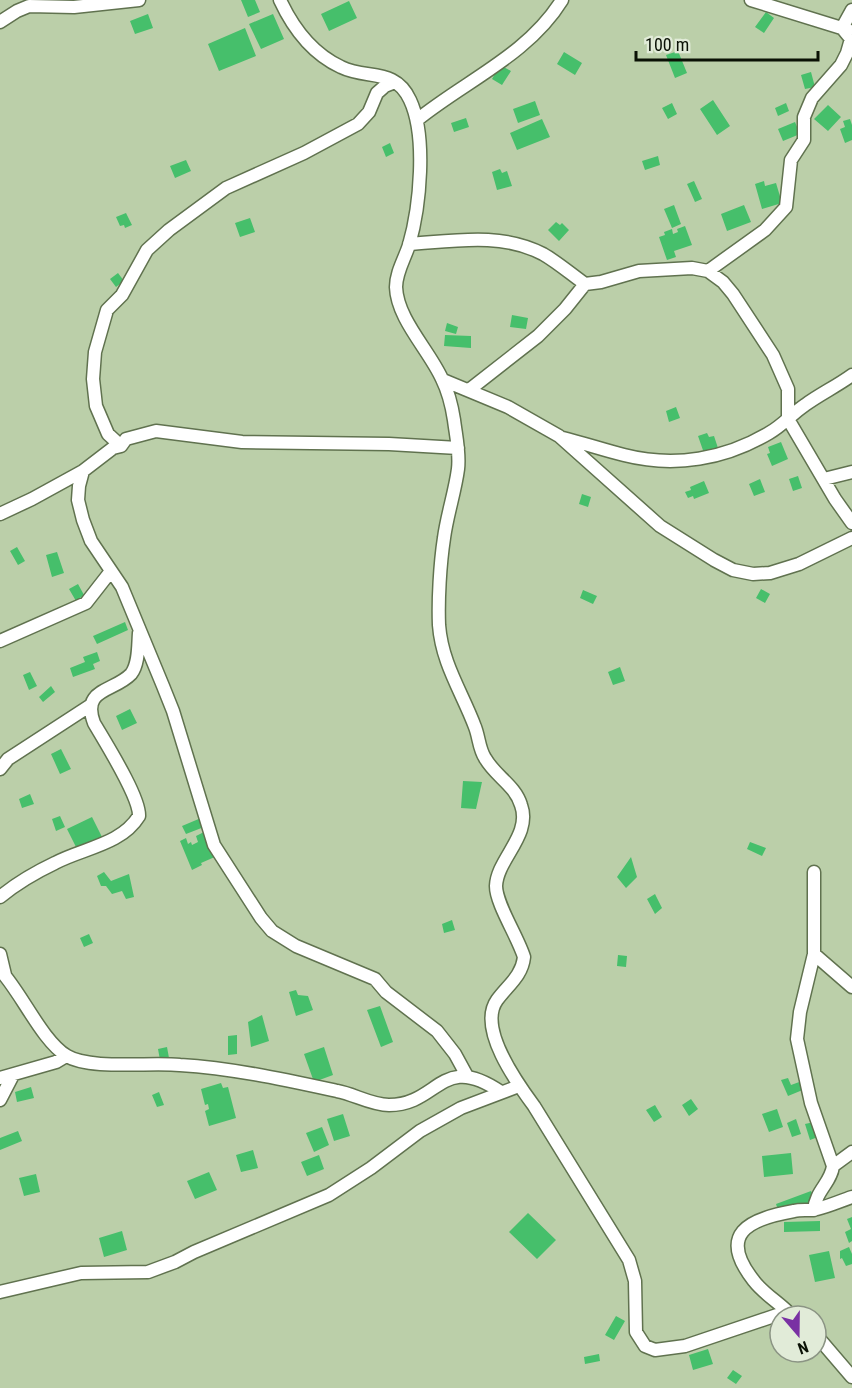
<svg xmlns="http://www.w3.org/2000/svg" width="852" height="1388" font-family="'Roboto Condensed',sans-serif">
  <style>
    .building { fill: #46bf6b }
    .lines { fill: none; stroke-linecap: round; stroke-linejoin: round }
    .street-casing { stroke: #60724f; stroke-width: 15 }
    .street { stroke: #fff; stroke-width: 12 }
  </style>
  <rect width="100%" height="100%" fill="#bbcfa9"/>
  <!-- building -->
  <path class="building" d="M241,0H255L260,12L248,17Z
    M349,1L357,18L329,31L321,14Z
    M766,12L774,18L764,33L755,27Z
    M148,14L153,28L135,34L130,21Z
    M273,14L284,39L261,49L249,24Z
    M245,28L256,56L219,71L208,44Z
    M678,51L687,73L675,78L666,55Z
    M564,52L582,63L575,75L557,64Z
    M500,65L511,71L502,85L492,79Z
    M811,72L815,87L805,89L801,75Z
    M713,100L730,126L717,135L700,109Z
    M535,101L540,115L518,123L513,109Z
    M672,103L677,114L668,119L662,108Z
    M786,103L789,111L778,116L775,108Z
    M828,105L841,117L828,131L814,119Z
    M466,118L469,127L454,132L451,123Z
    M542,119L550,137L517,150L510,133Z
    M850,119L852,125V140L845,143L840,129L845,127L843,121Z
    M795,122L800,134L783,141L778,129Z
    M390,143L394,153L386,157L382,147Z
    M658,156L660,165L645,170L642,161Z
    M186,160L191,171L175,178L170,166Z
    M500,169L502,173L507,171L512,186L497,190L492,172Z
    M694,181L702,199L695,202L687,184Z
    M764,181L765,186L776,183L782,203L762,209L755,184Z
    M674,205L681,224L672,228L664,209Z
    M744,205L751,222L727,231L721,214Z
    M126,213L132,225L125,228L124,225L120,226L116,217Z
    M250,218L255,232L240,237L235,223Z
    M556,222L560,225L562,223L569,230L559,241L548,230Z
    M685,226L692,245L674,251L676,257L667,260L659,237L665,235L664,232L672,229L673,234L678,232L677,229Z
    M118,273L124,281L116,287L110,279Z
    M512,315L528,318L526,329L510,327Z
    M447,323L458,327L456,334L445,331Z
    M445,335L471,336V348L444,346Z
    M676,407L680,418L669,422L666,411Z
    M707,433L709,437L714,436L719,451L705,456L698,436Z
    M781,442L788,459L772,466L767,454L770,453L768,447Z
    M798,476L802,488L793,491L789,479Z
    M760,479L765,492L754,496L749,484Z
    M704,481L709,493L694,499L693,496L688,498L685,492L691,490L690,487Z
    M582,494L591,497L588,507L579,504Z
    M17,547L25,561L18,565L10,551Z
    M57,552L64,573L52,577L46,555Z
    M78,584L84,595L76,601L69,589Z
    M761,589L770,594L765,603L756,598Z
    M583,590L597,596L593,604L580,598Z
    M125,622L128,630L97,644L93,636Z
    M97,652L100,661L93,664L95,669L73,677L70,668L85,662L83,657Z
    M620,667L625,681L613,685L608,672Z
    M30,672L37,686L29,690L23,675Z
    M51,686L55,692L43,702L39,697Z
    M130,709L137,723L122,730L116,716Z
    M61,749L71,769L60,774L51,754Z
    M463,781L482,782L476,809L461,808Z
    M30,794L34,804L22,808L19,799Z
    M60,816L65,827L56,831L52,819Z
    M92,817L102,837L77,849L67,829Z
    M201,818L204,827L186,834L182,826Z
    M206,831L217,856L201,863L202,865L192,870L180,841L186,838L188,844L191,842L192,845L198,842L196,836Z
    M750,842L766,848L762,856L747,849Z
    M631,857L637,877L626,888L617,877Z
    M104,872L111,881L129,874L134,897L126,899L122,891L112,894L106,886H101L97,876Z
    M655,894L662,908L655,914L647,899Z
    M452,920L455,930L444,933L442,924Z
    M89,934L93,943L84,947L80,938Z
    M618,955L627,956L626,967L617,966Z
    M296,990L298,995L308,996L313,1010L296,1016L289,992Z
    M380,1006L393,1042L381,1047L367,1010Z
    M262,1015L269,1041L251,1047L248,1022Z
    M237,1035V1054L228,1055V1036Z
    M167,1047L169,1058L160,1060L158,1049Z
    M324,1047L333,1075L314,1082L304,1054Z
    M788,1078L791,1085L802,1081L805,1089L788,1096L781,1080Z
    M221,1083L223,1088L228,1087L236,1118L209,1126L205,1111L209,1109L208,1104L205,1105L201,1089Z
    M31,1087L34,1098L17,1102L15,1092Z
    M159,1092L164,1105L157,1107L152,1095Z
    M691,1099L698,1109L689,1116L682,1105Z
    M655,1105L662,1117L654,1122L646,1110Z
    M777,1109L783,1127L769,1132L762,1114Z
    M343,1114L350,1136L334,1141L327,1119Z
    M796,1119L801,1134L792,1137L787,1123Z
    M814,1122L818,1137L810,1140L805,1124Z
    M322,1127L329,1145L314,1152L306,1133Z
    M18,1131L22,1141L0,1150V1138Z
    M253,1150L258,1168L241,1172L236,1155Z
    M791,1153L793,1174L764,1177L762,1156Z
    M319,1155L324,1169L307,1176L301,1162Z
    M209,1172L217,1190L195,1199L187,1181Z
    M36,1174L40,1192L24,1196L19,1178Z
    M811,1191L815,1201L779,1213L776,1204Z
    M528,1213L556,1240L537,1259L509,1232Z
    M852,1217V1241L849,1243L845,1232L851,1229L847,1219Z
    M820,1221V1231L784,1232V1222Z
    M122,1231L127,1250L104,1257L99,1238Z
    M849,1247L852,1254V1264L846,1266L842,1258L840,1259V1251Z
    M829,1251L835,1278L815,1282L809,1255Z
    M616,1316L625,1321L614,1340L605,1335Z
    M708,1349L713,1364L693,1370L689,1355Z
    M599,1354L600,1361L585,1364L584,1357Z
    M733,1370L742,1376L736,1384L727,1378Z"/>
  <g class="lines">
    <!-- street casing -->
    <g class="street-casing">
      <path id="street" d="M280,0C293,28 313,54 341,67C367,80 395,67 410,100C427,136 420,207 409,245C405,258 396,272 396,287C397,319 429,350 442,379C448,391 452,407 454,420C456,436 460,453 458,469C455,492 447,515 444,538C440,564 438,600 439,625C442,664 462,692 475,727C479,737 479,749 485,758C495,776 515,785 521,805C532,835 497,859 496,886C496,904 518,937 524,957C522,976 508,985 497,1000C477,1028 517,1083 534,1106L629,1260L635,1281L636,1332L645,1346L655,1350L685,1346L777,1315L789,1313L800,1316
        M751,0L848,30
        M0,22L17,11L29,6L74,7L139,0
        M842,28L852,10
        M417,120C465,81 528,55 562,0
        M409,244C454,241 501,232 543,254C557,262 571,274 585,284L601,282L639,271L692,268L708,271L723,282L733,294L773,355L788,389V419L835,499L852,523
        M708,271L765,230L786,207L791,160L804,140V117L812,98L841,65L847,53L851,39L842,28
        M443,380L508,407L559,436L660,526L714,560L733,570L753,574L770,573L799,564L852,538
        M469,390L538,336L565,309L585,284
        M563,438C583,443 604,450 624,455C675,468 725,459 769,433C783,425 793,413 805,405C820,394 837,386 852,375
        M121,446L108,434L96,406L93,379L95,352L107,310L122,295L147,250L169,230L226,188L304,153L358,124L369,112L377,93L385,86L395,82
        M83,471L79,486L78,500L83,520L91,541L122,587L163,686L173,711L214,845L261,918L272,931L296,946L375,979L386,992L437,1031L455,1054L467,1076
        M824,479L852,472
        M0,514L32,499L83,471L113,448L121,446L126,439L156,431L242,442L389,444L458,448
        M0,641L86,603L111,571
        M0,769L8,759L91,705
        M0,897C17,883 36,872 55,863C83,848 121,845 139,816C140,797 105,742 94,723C81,688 114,692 131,674C139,664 138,645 139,633
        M0,954L5,975
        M814,954L852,987
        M0,970C21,992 42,1041 67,1056C90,1070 151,1062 180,1065C232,1068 286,1080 337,1091C354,1094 371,1105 389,1105C439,1105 441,1051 501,1092
        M0,1078L56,1062L66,1056
        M0,1100L13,1075
        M833,1166L852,1152
        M814,1210C816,1190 831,1183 833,1166L811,1103L797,1039L800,1012L814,954V872
        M0,1292L81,1273L148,1272L175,1262L194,1252L329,1195L371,1168L420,1131L461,1108L519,1086
        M789,1313C778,1302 763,1293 754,1281C717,1234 748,1219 794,1211C801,1209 809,1211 817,1209C829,1206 840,1201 852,1197
        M816,1335L852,1377"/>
    </g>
    <!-- street -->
    <use href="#street" class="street"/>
  </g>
  <!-- north arrow -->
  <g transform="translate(798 1334) rotate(160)"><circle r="28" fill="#e1ebd8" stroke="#8b9484" stroke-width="1.5"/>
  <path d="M0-4.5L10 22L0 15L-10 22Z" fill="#7931a3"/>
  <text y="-9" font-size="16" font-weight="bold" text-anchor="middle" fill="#0a1105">N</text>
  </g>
  <!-- scale -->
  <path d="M636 51v9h182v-9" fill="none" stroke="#0a1105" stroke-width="3"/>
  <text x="645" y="51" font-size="18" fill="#0a1105" stroke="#e1ebd8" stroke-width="4.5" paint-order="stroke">100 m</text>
</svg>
